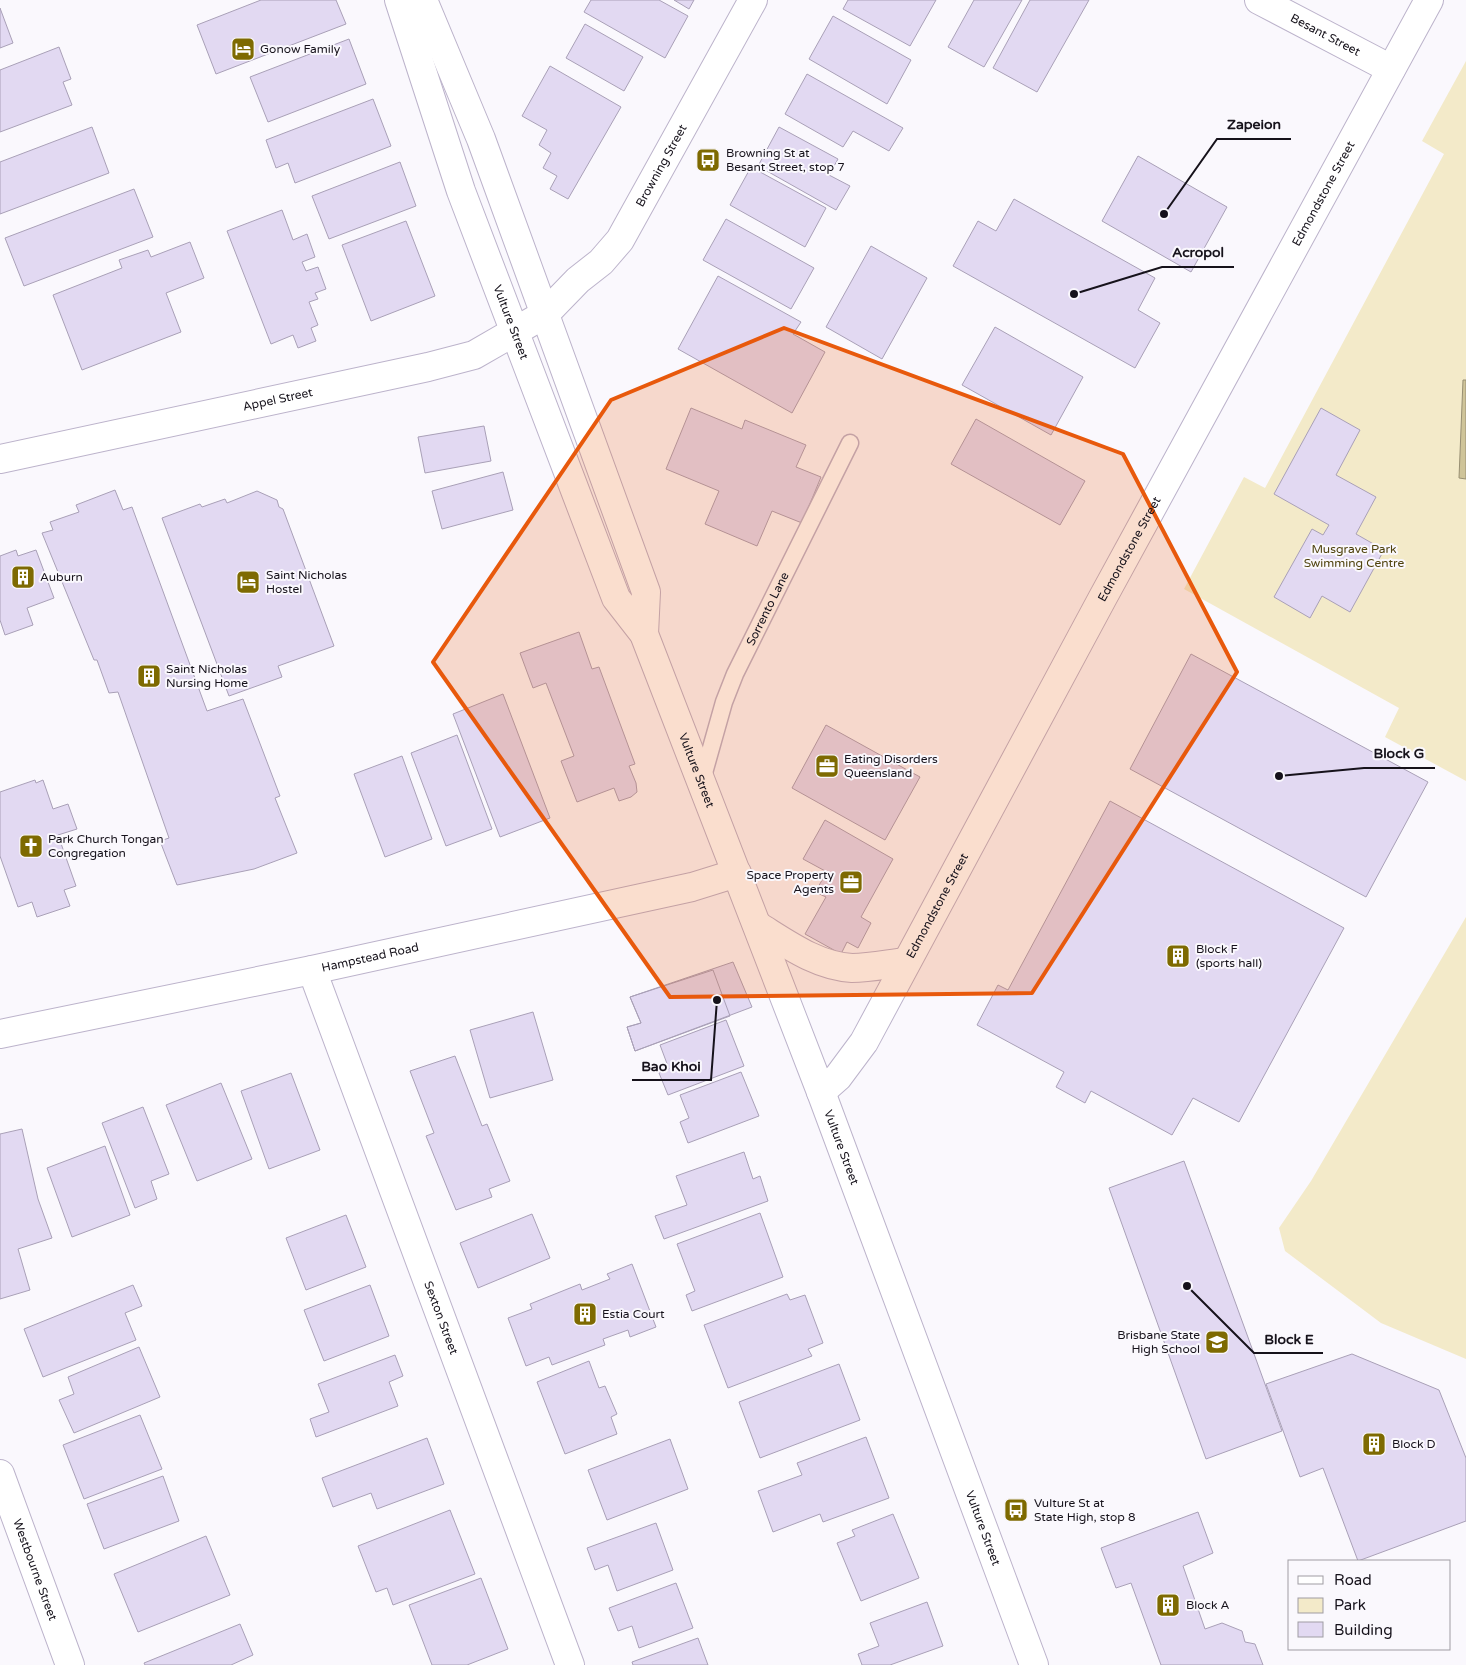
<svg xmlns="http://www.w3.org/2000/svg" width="1466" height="1665" font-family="'Varela Round',sans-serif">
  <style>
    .green { fill: #f3eac9 }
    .water { fill: #cfc499; stroke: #988f73 }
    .building { fill: #e2d9f2; stroke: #a9a0b7 }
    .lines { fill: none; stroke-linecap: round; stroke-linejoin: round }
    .service-casing { stroke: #bcb3cb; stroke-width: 19 }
    .minor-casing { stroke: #bcb3cb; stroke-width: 30 }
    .tertiary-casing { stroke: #bcb3cb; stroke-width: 30 }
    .secondary-casing { stroke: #bcb3cb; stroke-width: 30 }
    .service { stroke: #fff; stroke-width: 16 }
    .minor { stroke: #fff; stroke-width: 28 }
    .tertiary { stroke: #fff; stroke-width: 28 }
    .secondary { stroke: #fff; stroke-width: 28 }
    .marked { fill: #e8590c; fill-opacity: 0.2; stroke: #e8590c; stroke-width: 4; stroke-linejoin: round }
    .labels { text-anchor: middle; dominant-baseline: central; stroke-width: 4; stroke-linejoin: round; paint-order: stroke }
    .street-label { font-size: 12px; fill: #16121b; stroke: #faf8fd }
    .poi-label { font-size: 12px; fill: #16121b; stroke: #faf8fd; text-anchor: start }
    .park-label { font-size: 12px; fill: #4f420d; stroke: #faf8fd }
    .leader { fill: none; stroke: #16121b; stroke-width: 2 }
    .callout-dot { fill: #16121b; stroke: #faf8fd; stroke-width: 2 }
    .callout-label { font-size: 14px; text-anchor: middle; font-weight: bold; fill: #16121b; stroke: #faf8fd; stroke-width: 4; stroke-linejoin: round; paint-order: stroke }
  </style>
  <rect width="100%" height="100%" fill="#faf8fd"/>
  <!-- green -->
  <path class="green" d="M1466,61V781L1385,737L1399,708L1184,589L1244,477L1265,488L1444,154L1422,141Z
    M1466,917V1359L1381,1323L1285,1251L1279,1228L1311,1181Z"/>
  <!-- water -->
  <path class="water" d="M1463,380H1466V479L1459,478Z"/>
  <!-- building -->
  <path class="building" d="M261,0H336L346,24L216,74L197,25Z
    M591,0H659L688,16L665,58L584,12Z
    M674,0H694L689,9Z
    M848,0H936L910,46L843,9Z
    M974,0H1022L984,67L948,47Z
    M1030,0H1089L1037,92L993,68Z
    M0,8L13,43L0,48Z
    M833,16L911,60L887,104L809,59Z
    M585,24L643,57L624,91L566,58Z
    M349,39L366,84L268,122L250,77Z
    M59,47L71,79L63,82L72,105L0,132V70Z
    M550,66L621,107L568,199L550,189L557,176L543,168L551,153L539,145L547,130L522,116Z
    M807,74L903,128L889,151L853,131L843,147L785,114Z
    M373,99L391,146L295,183L288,163L276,168L266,140Z
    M92,127L109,173L0,214V162Z
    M779,127L838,159L829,175L850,186L836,210L758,166Z
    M1138,156L1227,207L1191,272L1102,221Z
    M400,162L416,206L329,239L312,196Z
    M751,167L826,208L805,247L730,205Z
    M134,189L153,237L24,286L5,238Z
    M1014,199L1155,278L1138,310L1160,323L1135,368L953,266L978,221L996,231Z
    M282,210L293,240L307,234L315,257L302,262L306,271L318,267L326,289L315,293L318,299L309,302L318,325L311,328L316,341L298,348L293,335L271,344L227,231Z
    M726,219L814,268L791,309L703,260Z
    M406,221L435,296L371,321L342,245Z
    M190,242L204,278L166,293L181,332L82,370L53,295L122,268L119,260L148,250L151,257Z
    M871,246L927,278L882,359L826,327Z
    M718,276L801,322L793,334L825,352L792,413L678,349Z
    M995,327L1083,377L1051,435L962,385Z
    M691,408L742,429L745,420L806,445L796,467L821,477L802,523L772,511L757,546L705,524L719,491L666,469Z
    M1321,408L1360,430L1336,475L1376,497L1356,534L1384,550L1350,612L1322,596L1310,618L1274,597L1312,529L1323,535L1329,525L1274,494Z
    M976,419L1085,481L1060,525L951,464Z
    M484,426L491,461L425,473L418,437Z
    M503,472L513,510L442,529L432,491Z
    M115,490L123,510L132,507L207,711L243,699L280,796L275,798L297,853L254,869L177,885L160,841L169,838L118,692L109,693L97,660H94L42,533L53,530L50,522L79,512L76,505Z
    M257,491L277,500L279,507L283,509L334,646L278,666L282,677L229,696L162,518L200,504L202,507L225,499L227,503Z
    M16,550L18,556L36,550L54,598L27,608L33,625L5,635L0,620V556Z
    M579,632L592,669L599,667L635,764L629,766L636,783L637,792L631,797L619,801L614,788L577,802L561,761L574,756L546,683L533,688L520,653Z
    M1191,654L1428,782L1366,897L1130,769Z
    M503,694L550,818L500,837L453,714Z
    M826,725L920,777L885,840L792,788Z
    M457,735L492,829L446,846L411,753Z
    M402,756L432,839L385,857L354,774Z
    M35,780L36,783L43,780L53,809L68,804L77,829L58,835L76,886L64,890L70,906L37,917L32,902L18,907L0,856V792Z
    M1110,801L1344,928L1239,1122L1193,1098L1172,1135L1091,1091L1085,1103L1056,1087L1064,1072L977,1025L998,985L1008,990Z
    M825,820L893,859L861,917L871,923L858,948L847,942L841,954L805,934L826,897L815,892L827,872L803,859Z
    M733,962L752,1007L635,1051L627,1027L641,1023L630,997Z
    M713,970L730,1016L635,1051L627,1027L641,1023L630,997Z
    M533,1012L553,1080L490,1098L470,1030Z
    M726,1020L744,1066L668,1095L659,1073L669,1069L660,1045Z
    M455,1056L482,1126L487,1124L510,1181L489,1189L492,1197L456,1210L426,1136L434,1133L410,1071Z
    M741,1072L759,1116L688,1143L680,1122L689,1118L680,1095Z
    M291,1073L320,1150L269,1169L241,1091Z
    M221,1083L252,1159L197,1181L166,1105Z
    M143,1107L169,1174L151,1181L157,1199L135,1208L102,1123Z
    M22,1129L38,1199L52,1238L18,1249L30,1290L0,1299V1134Z
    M105,1146L130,1215L72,1237L47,1168Z
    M744,1152L753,1179L760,1176L768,1201L664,1239L655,1216L687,1205L676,1176Z
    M1184,1161L1282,1431L1206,1459L1109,1188Z
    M760,1213L783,1277L692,1311L686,1295L695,1291L677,1244Z
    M532,1214L550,1258L478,1288L460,1243Z
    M346,1215L366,1267L306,1290L286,1238Z
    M632,1264L656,1327L630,1337L628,1330L603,1339L605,1345L552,1365L549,1357L526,1366L508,1318L532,1309L530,1304L580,1284L582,1290L610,1279L607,1274Z
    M133,1285L142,1306L125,1313L136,1340L43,1377L24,1329Z
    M370,1285L389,1336L324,1361L304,1310Z
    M787,1294L790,1300L805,1295L823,1343L808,1349L812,1356L728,1388L704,1325Z
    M139,1347L160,1397L74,1433L59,1400L74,1394L68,1377Z
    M1352,1354L1439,1390L1466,1458V1521L1358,1561L1323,1468L1300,1477L1266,1384Z
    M395,1355L403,1376L389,1382L398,1406L316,1437L310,1419L329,1412L318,1384Z
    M589,1361L599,1388L605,1386L617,1414L611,1417L617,1434L565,1454L537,1382Z
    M839,1364L860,1420L760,1458L739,1402Z
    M140,1415L162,1469L84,1499L63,1445Z
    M866,1437L889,1498L823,1522L820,1514L773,1532L758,1491L802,1475L797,1463Z
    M427,1438L444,1484L377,1509L371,1493L333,1507L322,1478Z
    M670,1439L688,1489L607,1520L588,1470Z
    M163,1476L179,1521L104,1549L87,1504Z
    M450,1510L475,1574L393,1605L387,1588L376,1592L358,1546Z
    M1198,1512L1213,1553L1183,1566L1205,1629L1222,1623L1242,1631L1245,1642L1255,1644L1263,1665H1161L1131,1583L1116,1588L1101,1548Z
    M893,1514L919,1578L861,1601L837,1543L855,1536L852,1530Z
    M656,1523L673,1570L617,1591L608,1565L595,1570L587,1548Z
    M206,1536L230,1595L138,1632L114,1574Z
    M481,1578L508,1649L467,1665H432L409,1605Z
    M676,1583L693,1628L639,1648L632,1626L618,1631L609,1608Z
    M927,1602L943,1646L890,1665H862L858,1654L879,1646L870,1623Z
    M240,1624L253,1655L231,1665H145L144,1663Z
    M698,1638L708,1665H633L632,1662Z"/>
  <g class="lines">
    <!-- service casing -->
    <g class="service-casing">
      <g id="service">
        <path id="s1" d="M702,780L724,702L735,674L850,443"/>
      </g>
    </g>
    <!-- minor casing -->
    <g class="minor-casing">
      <g id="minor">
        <path id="s2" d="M1259,0L1391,69"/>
        <path id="s3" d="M0,459L428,367L474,355L545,314L578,280L601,262L620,240L753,0"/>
        <path id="s4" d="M312,970L570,1665"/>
        <path id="s5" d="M821,1092L838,1077L864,1042L1102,599L1429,0"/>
        <path id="s6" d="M0,1474L70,1665"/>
      </g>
    </g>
    <!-- tertiary casing -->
    <g class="tertiary-casing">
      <g id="tertiary">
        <path id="s7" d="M0,1034L312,970L692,887L737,873"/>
      </g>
    </g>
    <!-- secondary casing -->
    <g class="secondary-casing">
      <g id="secondary">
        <path id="s8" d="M399,0L461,191L616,598L644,634L821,1092L1034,1665"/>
        <path d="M423,0L481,139L646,592L644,634"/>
        <path d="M758,926C787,944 817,966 852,968C870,968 888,964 906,962"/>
      </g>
    </g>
    <!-- service -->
    <use href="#service" class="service"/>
    <!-- minor -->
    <use href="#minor" class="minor"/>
    <!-- tertiary -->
    <use href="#tertiary" class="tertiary"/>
    <!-- secondary -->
    <use href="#secondary" class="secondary"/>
  </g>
  <!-- marked area -->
  <path class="marked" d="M784,328L1123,454L1237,672L1032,993L670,997L433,662L611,400Z"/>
  <!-- icons -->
  <defs>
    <g id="hotel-square" transform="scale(1.25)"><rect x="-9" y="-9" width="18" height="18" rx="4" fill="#7e6a01" stroke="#faf8fd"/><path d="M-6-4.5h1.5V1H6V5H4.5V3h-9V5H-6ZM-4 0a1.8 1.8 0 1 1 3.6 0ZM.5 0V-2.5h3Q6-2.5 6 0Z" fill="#fff"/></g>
    <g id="bus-square" transform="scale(1.25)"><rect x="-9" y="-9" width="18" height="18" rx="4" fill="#7e6a01" stroke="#faf8fd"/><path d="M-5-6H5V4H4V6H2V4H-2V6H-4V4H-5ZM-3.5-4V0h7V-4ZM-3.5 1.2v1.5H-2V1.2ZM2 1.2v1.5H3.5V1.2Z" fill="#fff"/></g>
    <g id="building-square" transform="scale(1.25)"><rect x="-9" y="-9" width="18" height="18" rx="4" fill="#7e6a01" stroke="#faf8fd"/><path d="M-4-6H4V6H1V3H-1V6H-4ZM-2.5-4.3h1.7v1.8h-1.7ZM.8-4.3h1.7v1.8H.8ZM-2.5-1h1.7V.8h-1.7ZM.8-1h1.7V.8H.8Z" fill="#fff"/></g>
    <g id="office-square" transform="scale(1.25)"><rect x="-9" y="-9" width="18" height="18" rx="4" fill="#7e6a01" stroke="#faf8fd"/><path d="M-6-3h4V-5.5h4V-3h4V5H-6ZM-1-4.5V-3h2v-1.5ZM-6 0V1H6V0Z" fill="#fff"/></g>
    <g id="church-square" transform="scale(1.25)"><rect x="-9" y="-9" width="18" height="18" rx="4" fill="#7e6a01" stroke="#faf8fd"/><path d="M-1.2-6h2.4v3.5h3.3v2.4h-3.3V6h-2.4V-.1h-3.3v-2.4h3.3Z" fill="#fff"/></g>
    <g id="school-square" transform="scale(1.25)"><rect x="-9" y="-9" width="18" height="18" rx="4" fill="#7e6a01" stroke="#faf8fd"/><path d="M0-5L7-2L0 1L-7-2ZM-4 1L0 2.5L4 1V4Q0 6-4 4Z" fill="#fff"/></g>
  </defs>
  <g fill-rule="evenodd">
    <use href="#hotel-square" x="243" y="49"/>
    <use href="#bus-square" x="708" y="160"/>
    <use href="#building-square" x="23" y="577"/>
    <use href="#hotel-square" x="248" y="582"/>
    <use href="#building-square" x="149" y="676"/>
    <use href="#office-square" x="827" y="766"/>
    <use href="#church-square" x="31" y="846"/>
    <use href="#office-square" x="851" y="882"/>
    <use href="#building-square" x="1178" y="956"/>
    <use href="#building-square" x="585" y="1314"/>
    <use href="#school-square" x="1217" y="1342"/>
    <use href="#building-square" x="1374" y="1444"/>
    <use href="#bus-square" x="1016" y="1510"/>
    <use href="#building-square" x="1168" y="1605"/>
  </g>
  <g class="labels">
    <!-- street labels -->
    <g class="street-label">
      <text stroke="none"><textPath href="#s2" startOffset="75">Besant Street</textPath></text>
      <text stroke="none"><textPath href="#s3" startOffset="758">Browning Street</textPath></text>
      <text stroke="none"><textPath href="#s5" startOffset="1031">Edmondstone Street</textPath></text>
      <text stroke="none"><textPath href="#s8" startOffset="341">Vulture Street</textPath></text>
      <text stroke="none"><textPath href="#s3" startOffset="284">Appel Street</textPath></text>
      <text stroke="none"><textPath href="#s5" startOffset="626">Edmondstone Street</textPath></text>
      <text stroke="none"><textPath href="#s1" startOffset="184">Sorrento Lane</textPath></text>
      <text stroke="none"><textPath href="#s8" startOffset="828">Vulture Street</textPath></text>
      <text stroke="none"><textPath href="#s5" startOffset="221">Edmondstone Street</textPath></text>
      <text stroke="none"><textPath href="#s7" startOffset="378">Hampstead Road</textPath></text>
      <text stroke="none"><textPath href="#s8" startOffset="1232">Vulture Street</textPath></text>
      <text stroke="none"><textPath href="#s4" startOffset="371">Sexton Street</textPath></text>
      <text stroke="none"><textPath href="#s8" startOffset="1638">Vulture Street</textPath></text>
      <text stroke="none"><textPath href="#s6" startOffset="102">Westbourne Street</textPath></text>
    </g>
    <!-- poi labels -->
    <g class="poi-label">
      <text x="260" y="49">Gonow Family</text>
      <text x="726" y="153">Browning St at<tspan x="726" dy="14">Besant Street, stop 7</tspan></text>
      <text x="266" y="575">Saint Nicholas<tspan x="266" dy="14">Hostel</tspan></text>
      <text x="40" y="577">Auburn</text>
      <text x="166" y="669">Saint Nicholas<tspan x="166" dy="14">Nursing Home</tspan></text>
      <text x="844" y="759">Eating Disorders<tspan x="844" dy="14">Queensland</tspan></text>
      <text x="48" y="839">Park Church Tongan<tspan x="48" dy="14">Congregation</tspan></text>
      <text x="834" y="875" text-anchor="end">Space Property<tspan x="834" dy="14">Agents</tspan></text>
      <text x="1196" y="949">Block F<tspan x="1196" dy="14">(sports hall)</tspan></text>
      <text x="602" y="1314">Estia Court</text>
      <text x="1200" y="1335" text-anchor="end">Brisbane State<tspan x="1200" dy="14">High School</tspan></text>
      <text x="1392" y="1444">Block D</text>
      <text x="1034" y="1503">Vulture St at<tspan x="1034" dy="14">State High, stop 8</tspan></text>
      <text x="1186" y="1605">Block A</text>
    </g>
    <!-- park labels -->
    <g class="park-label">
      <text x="1354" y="549">Musgrave Park<tspan x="1354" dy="14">Swimming Centre</tspan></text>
    </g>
  </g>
  <!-- callouts -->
  <path class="leader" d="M1164 214L1217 139H1291M1074 294L1162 267H1234M1279 776L1364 768H1435M717 1000L711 1080H632M1187 1286L1254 1353H1323"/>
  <g class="callout-dot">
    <circle cx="1164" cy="214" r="5"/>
    <circle cx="1074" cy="294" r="5"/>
    <circle cx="1279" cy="776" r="5"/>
    <circle cx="717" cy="1000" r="5"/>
    <circle cx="1187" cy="1286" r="5"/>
  </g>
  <g class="callout-label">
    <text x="1254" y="129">Zapeion</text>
    <text x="1198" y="257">Acropol</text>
    <text x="1399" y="758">Block G</text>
    <text x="671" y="1071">Bao Khoi</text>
    <text x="1289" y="1344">Block E</text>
  </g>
  <!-- legend -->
  <rect x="1288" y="1560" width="162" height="90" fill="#faf8fd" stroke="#9f9ca3"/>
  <rect x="1298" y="1576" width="25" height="8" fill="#ffffff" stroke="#9f9ca3"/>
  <text x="1334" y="1585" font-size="15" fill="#16121b">Road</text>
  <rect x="1298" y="1598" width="25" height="15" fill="#f3eac9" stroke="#9f9ca3"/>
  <text x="1334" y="1610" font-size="15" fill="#16121b">Park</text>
  <rect x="1298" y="1622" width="25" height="15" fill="#e2d9f2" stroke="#9f9ca3"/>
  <text x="1334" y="1635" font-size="15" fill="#16121b">Building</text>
</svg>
